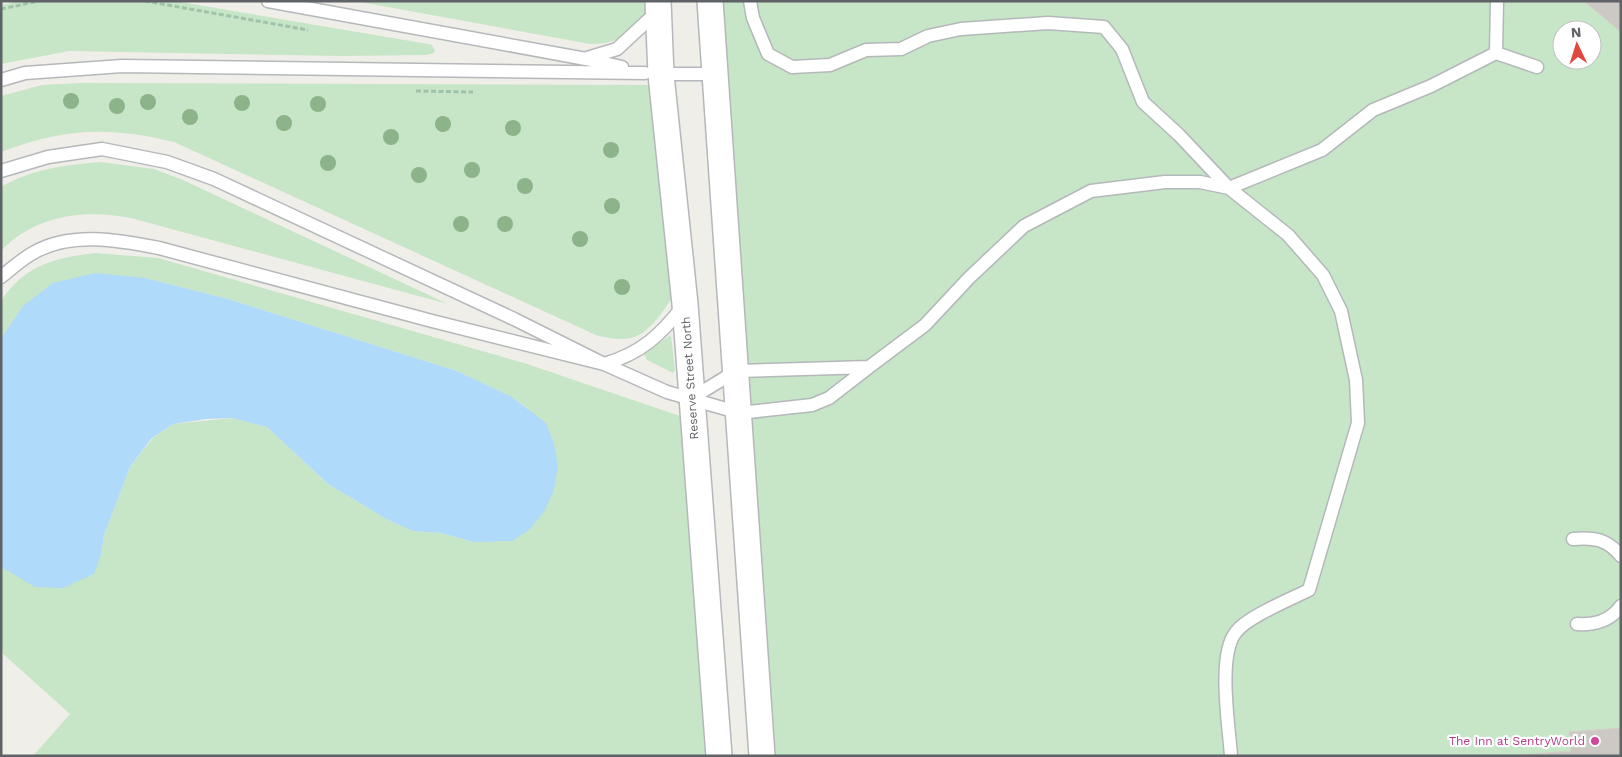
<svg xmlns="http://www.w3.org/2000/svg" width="1622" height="757" font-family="'Work Sans',sans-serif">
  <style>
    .green { fill: #c7e5c7; fill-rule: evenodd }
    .water { fill: #afdaf9 }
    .building { fill: #ccc9c4; stroke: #d5d0c7 }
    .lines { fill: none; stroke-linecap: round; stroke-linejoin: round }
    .service-casing { stroke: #b5b8bb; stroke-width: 15 }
    .minor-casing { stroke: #b5b8bb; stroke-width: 28 }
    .path { stroke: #9fc4a9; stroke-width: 3; stroke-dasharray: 5 2.5; stroke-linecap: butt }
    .service { stroke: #fff; stroke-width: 12 }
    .minor { stroke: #fff; stroke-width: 25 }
    .tree { fill: #8db38a }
    .hotel-dot { fill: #d1479c; stroke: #fff; stroke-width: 2 }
    .labels { text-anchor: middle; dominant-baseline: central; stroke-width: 4.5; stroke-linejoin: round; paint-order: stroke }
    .street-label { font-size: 12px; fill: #5f6367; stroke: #fff }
    .hotel-label { font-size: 12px; fill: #b23c85; stroke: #fff; text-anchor: end }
  </style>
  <rect width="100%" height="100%" fill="#f0eee8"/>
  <!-- green -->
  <path class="green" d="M21,1H175L428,44L432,45L435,51L434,53L426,55L342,56L69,51L1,64V5Z
    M355,1H651C644,29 618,45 590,44Z
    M710,1H1621V756H762ZM1562,30H1592V60H1562Z
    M80,83L657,85L672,298C649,332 638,347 596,335L174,142C108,126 64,128 1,152V96L42,85Z
    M100,162L154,169L183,180L448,304L131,218C84,209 35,215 1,251V187C31,169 66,165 100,162Z
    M95,253L158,258L524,363L680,416L709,756H33L70,714L1,652V567L5,568L101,554L104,535L130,467L152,439L173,424L232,418L267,427L328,484L386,519L413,531L441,533L474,542L528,409L512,397L457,371L228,299L145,278L23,306L1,338V301C25,265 54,258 95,253Z
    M671,335L675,370L673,373L647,360L644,354Z"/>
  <!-- water -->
  <path class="water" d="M95,273L145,278L228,299L457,371L512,397L546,423L554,444L558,467L553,493L543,513L529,530L512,541L474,542L441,533L413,531L386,519L328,484L267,427L232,418L206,419L173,424L151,439L130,467L104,535L101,554L94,574L63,588L35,587L1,567V338L23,306L53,283Z"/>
  <!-- building -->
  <path class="building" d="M1584,1H1621V32Z
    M1621,728V756H1509L1571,751L1569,732Z"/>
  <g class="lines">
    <!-- service casing -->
    <g class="service-casing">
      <path id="service" d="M268,1L586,59L622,67
        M750,1L753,18L768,54L792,67L830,65L866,50L901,49L928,36L961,29L1048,23L1104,27L1122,49L1143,102L1179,135L1229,188L1322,150L1373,110L1431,86L1496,53L1537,67
        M1496,53L1497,1
        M587,58L617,49L658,11
        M656,74H714
        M1,80L25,73L122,66L645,73
        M1,171L48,157L102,149L167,162L214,179L514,319L604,364L432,321L159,248C119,240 70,231 33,253C22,259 11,269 1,277
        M604,364L667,392L740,413L812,405L829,398L869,367L736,371L692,398
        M604,364C640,354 661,335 683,306
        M869,367L925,325L969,278L1024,226L1091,191L1165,182H1200L1229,188L1288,235L1323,275L1341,311L1356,380L1358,423L1309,590C1291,599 1247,617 1236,632C1217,655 1229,726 1231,756
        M1573,539C1594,537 1607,539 1621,556
        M1577,624C1595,625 1610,621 1621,606"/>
    </g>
    <!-- minor casing -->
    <g class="minor-casing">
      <path id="minor" d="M658,1L661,75L685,304L719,756
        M710,1L762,756"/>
    </g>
    <!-- path -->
    <path class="path" d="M145,1L308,30
      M1,9L39,1
      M416,91L473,92"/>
    <!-- service -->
    <use href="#service" class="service"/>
    <!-- minor -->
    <use href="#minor" class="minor"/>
  </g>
  <!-- trees -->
  <g class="tree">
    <circle cx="71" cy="101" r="8"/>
    <circle cx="148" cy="102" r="8"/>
    <circle cx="242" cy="103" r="8"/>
    <circle cx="318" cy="104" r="8"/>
    <circle cx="117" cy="106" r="8"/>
    <circle cx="190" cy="117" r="8"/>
    <circle cx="284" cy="123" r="8"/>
    <circle cx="443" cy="124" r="8"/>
    <circle cx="513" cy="128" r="8"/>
    <circle cx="391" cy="137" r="8"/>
    <circle cx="611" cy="150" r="8"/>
    <circle cx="328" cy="163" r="8"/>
    <circle cx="472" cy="170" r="8"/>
    <circle cx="419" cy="175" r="8"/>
    <circle cx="525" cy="186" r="8"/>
    <circle cx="612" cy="206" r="8"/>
    <circle cx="461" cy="224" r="8"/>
    <circle cx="505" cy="224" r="8"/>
    <circle cx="580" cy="239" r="8"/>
    <circle cx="622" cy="287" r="8"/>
  </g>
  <!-- markers -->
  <circle class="hotel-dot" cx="1595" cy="741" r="5"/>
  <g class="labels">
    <!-- street labels -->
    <g class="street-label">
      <text transform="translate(690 378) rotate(-94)">Reserve Street North</text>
    </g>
    <!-- hotel labels -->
    <g class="hotel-label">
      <text x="1585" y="741">The Inn at SentryWorld</text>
    </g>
  </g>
  <!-- border -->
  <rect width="1622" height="757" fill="none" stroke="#5f6367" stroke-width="5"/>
  <!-- north arrow -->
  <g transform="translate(1577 45) rotate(356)"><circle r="24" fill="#ffffff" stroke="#bfc1c2"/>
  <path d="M0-4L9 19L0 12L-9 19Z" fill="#de4940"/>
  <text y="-8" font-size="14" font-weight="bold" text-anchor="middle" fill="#5f6367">N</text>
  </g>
</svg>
